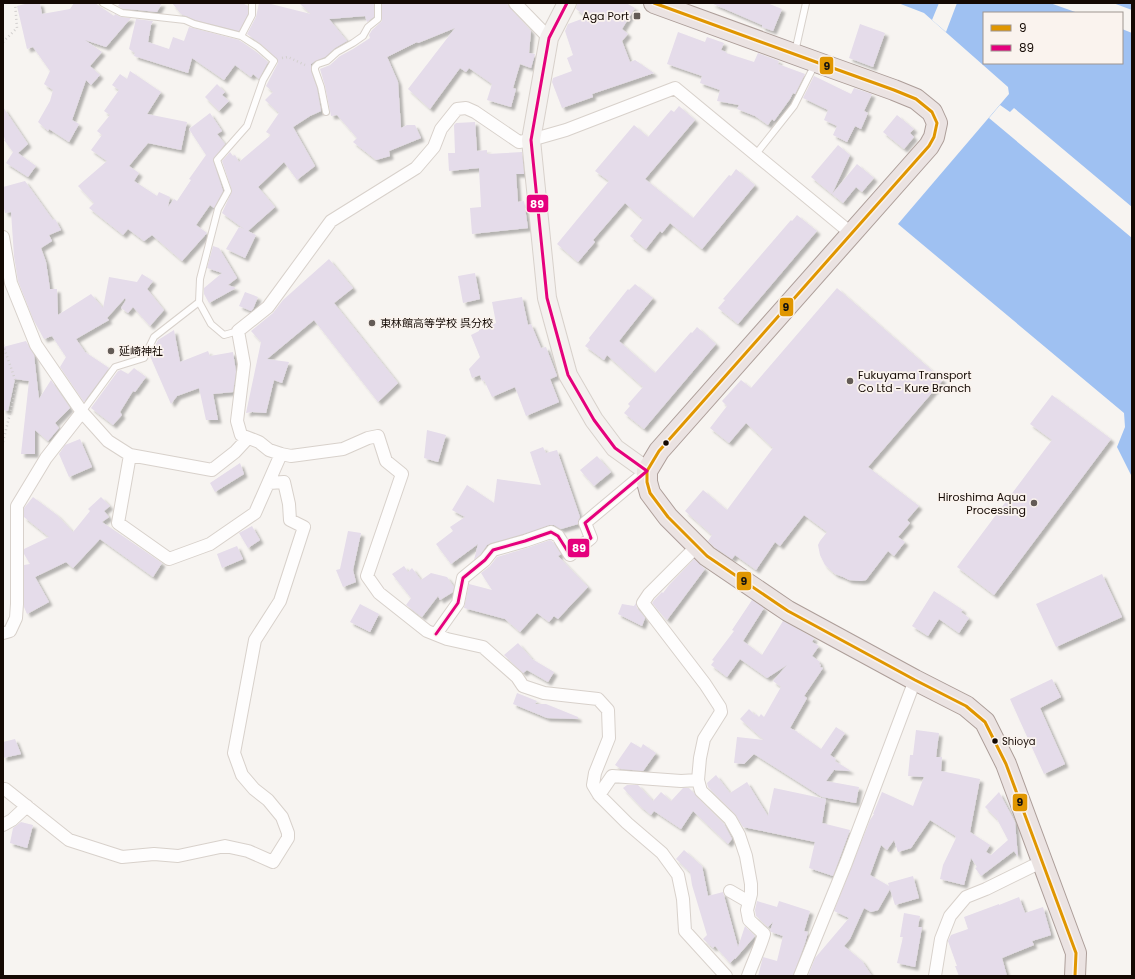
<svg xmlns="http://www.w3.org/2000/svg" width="1135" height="979" font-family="Poppins,'Noto Sans JP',sans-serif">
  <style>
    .water { fill: #9fc1f2; fill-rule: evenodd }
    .pier { fill: #f7f4f1 }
    .building { fill: #e5dcea; filter: url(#shadow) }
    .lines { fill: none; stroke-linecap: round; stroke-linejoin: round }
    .lane-casing { stroke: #d8d1cb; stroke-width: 8 }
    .street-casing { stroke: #d8d1cb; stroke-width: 14 }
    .secondary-casing { stroke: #d8d1cb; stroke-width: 20 }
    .primary-casing { stroke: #ad9e99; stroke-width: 22 }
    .path { stroke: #d3d0cf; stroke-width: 2.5; stroke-dasharray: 1 3; stroke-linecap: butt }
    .lane { stroke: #fefdfd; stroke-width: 6 }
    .street { stroke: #fefdfd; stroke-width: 12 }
    .secondary { stroke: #f4f1ef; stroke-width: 18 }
    .primary { stroke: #ebe3e2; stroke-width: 20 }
    .bus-1-casing { stroke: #faf3ee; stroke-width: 6 }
    .bus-2-casing { stroke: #faf3ee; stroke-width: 6 }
    .bus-1 { stroke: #e09600; stroke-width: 3 }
    .bus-2 { stroke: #e5007d; stroke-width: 3 }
    .poi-dot { fill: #635b56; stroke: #faf3ee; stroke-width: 1.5 }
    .bus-dot { fill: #140903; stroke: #faf3ee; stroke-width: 1.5 }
    .labels { text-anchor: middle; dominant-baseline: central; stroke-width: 3.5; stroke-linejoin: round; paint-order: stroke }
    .bus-label { font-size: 10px; fill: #140903; stroke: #faf3ee; text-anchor: start }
    .poi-label { font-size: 11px; fill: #140903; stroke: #faf3ee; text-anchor: start }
    .line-badge { stroke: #faf3ee; stroke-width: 1.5 }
    .badge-label { font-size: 11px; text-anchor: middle; font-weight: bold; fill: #fff }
    .pale-badge-label { font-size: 11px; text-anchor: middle; font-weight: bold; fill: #111 }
  </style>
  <defs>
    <filter id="shadow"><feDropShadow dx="3.5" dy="3.5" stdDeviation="1" flood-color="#0004"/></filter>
  </defs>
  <rect width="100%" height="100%" fill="#f7f4f1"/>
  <!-- water -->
  <path class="water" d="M898,3H1132V477L1117,447L1125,427L1124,413L898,224L1009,94L1008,87L924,13ZM984,13H1122V63H984Z"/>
  <!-- pier -->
  <path class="pier" d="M939,3H957L946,32L932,20Z
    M1050,3H1113L1132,10V33L1122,29V13H1078Z
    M1000,105L1010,112L1014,108L1132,207V238L989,118Z"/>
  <!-- building -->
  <path class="building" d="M29,3H40L42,14L70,9L74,3H95L114,16L115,14L121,17L131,18L106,47L85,40L102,52L90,66L100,75L91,85L86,80L72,120L79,124L69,142L49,129L48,131L38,122L50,101L53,90L44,84L50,71L33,47L27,49L17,6Z
    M120,3H162L157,12L138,10L139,9L138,10L123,9L118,6Z
    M172,3H242L248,6V14L239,31L195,20L181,14Z
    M259,3H267L311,14L299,3H374V17L367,22L365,16L329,19L347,41L335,48L325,57L315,61L311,64V71L317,88L321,111L310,116L293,127L315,166L297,180L284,162L258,187L275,207L248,231L256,235L245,258L226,249L239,227L244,229L222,213L232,191L222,161L230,152L233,156L235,155L239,162L271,135L266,132L279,113L265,100L273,92L266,86L278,63V60L261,44L247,34L256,17Z
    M382,3H507L510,8L531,31L529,53L535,54L531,68L520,64L513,88L516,89L511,107L487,100L492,84L469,68L466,72L460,68L430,109L408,89L455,28L418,43L417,42L387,57L388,59L398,82L401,128L407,125H415L421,138L389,151L390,156L376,160L353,142L357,138L337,115L331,116L325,86L320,69L330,65L340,56L353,49L370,38L369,35L372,30L382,21Z
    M577,3H626L635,8L622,29L628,34L622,41L630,62L635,60L654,73L592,94L593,97L562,108L552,82L553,78L572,71L567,58L573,55L565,31L568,24L587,17L576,9Z
    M711,3H767L782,9L773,31L762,27V25Z
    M136,19L153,21L151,25L148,42L169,49L173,37L184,41L189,27L239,40L255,51L268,62L259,79L253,74L251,77L235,65L224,80L192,58L188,73L134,56L135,53L129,49Z
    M860,24L885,33L873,67L849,58Z
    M678,32L705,42L707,37L724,43L721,50L726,52V53L754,62L758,53L779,61L778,64L805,74L795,94L793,93L790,99L774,121L772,119L768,125L755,116L737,109L739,105L717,101L720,90L700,83L702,76L667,64Z
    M130,71L161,92L147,114L187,122L181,150L148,143L129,166L139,173L134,181L157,196L159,192L170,197L168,207L174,199L177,201L191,180L189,179L206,155L189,129L210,113L222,131L217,134L225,144L213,160L223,191L214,208L210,205L196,225L207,233L182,261L152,235L144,241L128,229L123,235L89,208L94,203L78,186L107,161L91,150L102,135L97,131L110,115L104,111L119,90L112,85L120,74L127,79Z
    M814,76L851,94L854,88L872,94L864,111L868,113L861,129L855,126L847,142L833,135L837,126L824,120L828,110L803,98Z
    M217,84L225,92L222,95L229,101L219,111L205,97Z
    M679,106L695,120L645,179L693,218L729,175L731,176L736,169L755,185L702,249L670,223L662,233L660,231L646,249L630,236L643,219L625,203L593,240L595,242L578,262L557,244L585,210L609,181L595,171L634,125L648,137L671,110L674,112Z
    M3,107L28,144L18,153L36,166L28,177L6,163L13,152L4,140H5L3,133Z
    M897,115L914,129L910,133L914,137L904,149L883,132Z
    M475,122L477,151L487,150V154L522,152L524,174H516L518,202L524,201L528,228L472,234L470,208L481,207L479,168L449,171L448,153H455L454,125L456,123Z
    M838,145L850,155L832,194L857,164L874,178L862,192L856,187L843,203L811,177Z
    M25,181L53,220L55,219L61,230L49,235L52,241L41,248L46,262L50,289H57L58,315L91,294L103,308L109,277L137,282L142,274L153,281L147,289L164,310L150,326L133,307L128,313L121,308L126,300L125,298L107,318L109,320L76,339L85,352L109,368L84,402L60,367L66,357L52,336L44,339L33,319L18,281L14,256L11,212L5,213L3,204V187Z
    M797,215L817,231L738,324L718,308L725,300L723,299L791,220L792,221Z
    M213,246L219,248L237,278L228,285L236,288L209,303L204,294V288L222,273L207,268Z
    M329,259L353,288L334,303L398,383L378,402L314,320L267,359L289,362L282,383L274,380L266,413L252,412L246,413L261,342L251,331L273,313L283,300Z
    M475,273L480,299L463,303L458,276Z
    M635,284L653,298L619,341L655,373L691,332L692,333L697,327L716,344L644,429L624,413L630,406L628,404L643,387L607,355L604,360L585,346L590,340L589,338L628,289L629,290Z
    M837,288L943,380L868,467L919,506L907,520L910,523L898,537L905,542L894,556L888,551L866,580L861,581L849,580L843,577L835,574L825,565L820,555L818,545L820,541L827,532L804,515L780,546L775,542L756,570L735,555L732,559L714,547L708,541L712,535L685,511L703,490L727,510L773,448L746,423L729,443L710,428L727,406L722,401L741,380L751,388Z
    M245,292L258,297L253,309L251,311L239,306Z
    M522,297L528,325L531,324L541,348L546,347L557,376L550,379L559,402L526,416L515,387L492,397L484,380L482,381L480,375L472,378L469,369L480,357L471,335L479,331V330L496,323L492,302Z
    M174,330L180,362L208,351L210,356L233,352L236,372L233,392L213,394L218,420H206L199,388L177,396L171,404L150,356L158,340Z
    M26,341L34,355L39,399L51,380L70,408L55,423L59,428L48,441L35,430V454H21L29,381L15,379L8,411L3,410V347Z
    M134,368L146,377L135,392L133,391L120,412L122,415L113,425L91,408L118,371L121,370L128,374Z
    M1052,395L1111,439L994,595L957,567L1052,440L1030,424Z
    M427,430L446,435L438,462L424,458Z
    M80,439L92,467L69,477L59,454L65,445Z
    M543,447L546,453L557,450L580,517L578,521V524L561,529L554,525H549L523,534L491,543L487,545L480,555L474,560L478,544L451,564L436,544L453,531L450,527L465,517L452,510L467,485L494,503L497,479L541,485L530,452Z
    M597,456L611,472L594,486L580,470Z
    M240,463L244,474L215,492L210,483Z
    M33,497L57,515L73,532L90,511L88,509L101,497L110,506L104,511L109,517L102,522L162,563L153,577L100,539L73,568L66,562L35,577L49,602L27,614L24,607V565L30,564L24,554V549L49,537L24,517V508Z
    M252,526L260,540L248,548L239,533Z
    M348,531L361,533L353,570L356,582L343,587L336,570L340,569Z
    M550,540L553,542L561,554L558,556L588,587L569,607L558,619L554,616L549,622L537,613L520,632L505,619L464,608L469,584L492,590L481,573L490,566L497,557L527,548Z
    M237,546L243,559L222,568L217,554Z
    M694,559L705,569L667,620L663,616L652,603L655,599L662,592L663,593L669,585Z
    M404,566L408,572L412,568L421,580L431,573L447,577L454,587L453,592L440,600L438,596L422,617L406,605L411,598L392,574Z
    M1102,574L1122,617L1056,647L1036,604Z
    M934,591L963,610L961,612L969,618L959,633L939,619L928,636L912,626Z
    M752,600L764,608L743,641L762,655L783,621L814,638L812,642L819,646L812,656L820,662L819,664L821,665L820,667L823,668L804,696L807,698L790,728L798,732H797L821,749L836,727L845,733L830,755L836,759L835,761L851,771L834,770L826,781L859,787L856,803L822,797L754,754L744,764L734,763L737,737L764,740L740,719L749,709L755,715L756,714L759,717L761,714L764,717L781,687L773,681L787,665L767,678L740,659L727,677L711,665L714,661L712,660L734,631L732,630Z
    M636,603L637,608L645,618L642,626L618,614L622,604L634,606Z
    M360,604L379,614L370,632L350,622Z
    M518,643L532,659L554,672L548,682L527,670L523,673L504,655Z
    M1052,679L1061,697L1040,708L1065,764L1044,774L1010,699Z
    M517,693L537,701L535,704H546L578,717V719L547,718L513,704Z
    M916,730L939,733L936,757H942L941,771L980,779L970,832L990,845L986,852L991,855L1008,840L997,819L985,807L999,792L1015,822L1018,857L1014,851L981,876L975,868L977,867L971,858L964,885L940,879L943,865L956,838L955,836L957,837L930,820L911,848L898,852L894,840L887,850L881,845L870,875L889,886L888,883L913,876L919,898L895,905L890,889L878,910L871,912L864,908L850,939L844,946L862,961L872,976H808L815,958L849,918L834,911L870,820L874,814H873L882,792L913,806L924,777L908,776L910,755H913Z
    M15,739L21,754L3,758V742Z
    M631,742L641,748L643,744L656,753L643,771L621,769L615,765Z
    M716,775L730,793L747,782L768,816L774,788L826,799L822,823L850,830L833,876L809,868L815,842L743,827L735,814L708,787L707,783Z
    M627,785H638L653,801L661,792L671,801L683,788H689L694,793L696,796L724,824L732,839L728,844L693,811L681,829L654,811L651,815L640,806L623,788Z
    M21,822L33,825L27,848L10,843L13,828Z
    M684,850L702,866L708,896L723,892L738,947L745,926L755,936L735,959V958L730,963L715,946L713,948L703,939L707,935L692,885L690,872L676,859Z
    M1019,897L1025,913L1043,907L1051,935L1032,941L1034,945L1002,958L1007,976H959L955,966H957L948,941L951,935L968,929L964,917L999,904V905Z
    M757,901L777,907L779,901L810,911L804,931L808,932L805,943L793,976H758L763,957L777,961L783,936L771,932L770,931L773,922L768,927L756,916L755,910Z
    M904,913L920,916L918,927H922L915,967L897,963L903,937H900Z"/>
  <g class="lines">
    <!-- lane casing -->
    <g class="lane-casing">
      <path id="lane" d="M103,3L122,13L185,20L194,24L241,36
        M795,52L806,3
        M326,112L321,87L315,70V67L318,64L327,61L337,52L353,43L363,36L368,27L378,19V3
        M756,154L794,106L815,64
        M238,331L224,335L211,324L199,302L200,279L218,209L228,191L217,160L247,126L263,80L274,61L258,47L241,36L252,15V3
        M82,412L115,367L144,358L154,337L199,302"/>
    </g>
    <!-- street casing -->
    <g class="street-casing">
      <path id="street" d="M515,3L549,38
        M3,237L11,283L36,345L82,412L108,441L130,455L212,470L235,452L248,438
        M130,455L118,523L169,559L210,544L255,513L281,454
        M697,546L649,594L643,603L705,684L720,707L721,712L704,739L700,758L698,780
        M3,633L10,631L16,618L17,604V506L46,458L82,412
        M436,634L458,603L463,578L485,560L493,550L525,541L551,532L558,536L570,555L591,538L585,523L647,471
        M5,789L69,840L122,857L154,854L178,856L225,846L248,851L273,862L288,838V833L282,817L268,800L254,789L242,775L234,753L255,640L280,601L304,527L290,520L289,504L284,482L269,483
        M599,795L593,785L595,773L609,738L608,710L598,699L544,693L523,686L517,677L483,647L447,639L427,631L379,593L367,576L402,474L386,461L378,436L368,438L343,449L291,456L281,454L269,450L259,442L241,435L237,421L244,364L238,331L268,307L331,221L416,168L434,147L441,129L457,109L466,108L475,112L519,142L531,140L566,130L675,88L852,234
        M3,825L12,820L27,806
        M730,891L749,902
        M726,976L685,931L683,899L678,875L662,853L627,823L599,795L612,776L681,781L698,780L701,791L730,819L739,835L746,856L751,884V894L747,910L749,920L764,934C760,948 753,962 748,976
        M800,976L846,863L915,680
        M935,976L941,939L950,916L966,897L986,889L1043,861"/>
    </g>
    <!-- secondary casing -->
    <g class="secondary-casing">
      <path id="secondary" d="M567,3L549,38L531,140L547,298L568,375L594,420L615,448L647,471"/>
    </g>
    <!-- primary casing -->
    <g class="primary-casing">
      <path id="primary" d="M654,3L816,62L894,90L916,99L932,112L937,123L934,137L929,146L659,451L647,471V482L650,493L668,517L707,556L788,611L915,680L966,706L985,722L1006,764L1076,953L1075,976"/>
    </g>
    <!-- path -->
    <path class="path" d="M3,42L17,28L15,3
      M282,58L288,57L305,65
      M3,345L17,385L3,442"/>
    <!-- lane -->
    <use href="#lane" class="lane"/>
    <!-- street -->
    <use href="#street" class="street"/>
    <!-- secondary -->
    <use href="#secondary" class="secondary"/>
    <!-- primary -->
    <use href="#primary" class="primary"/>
    <!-- bus-1 casing -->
    <g class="bus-1-casing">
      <path id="bus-1" d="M654,3L816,62L894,90L916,99L932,112L937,123L934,137L929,146L659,451L647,471V482L650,493L668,517L707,556L788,611L915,680L966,706L985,722L1006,764L1076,953L1075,976"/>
    </g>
    <!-- bus-2 casing -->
    <g class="bus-2-casing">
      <path id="bus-2" d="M436,634L458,603L463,578L485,560L493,550L525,541L551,532L558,536L570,555L591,538L585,523L647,471L615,448L594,420L568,375L547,298L531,140L549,38L567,3"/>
    </g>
    <!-- bus-1 -->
    <use href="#bus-1" class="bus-1"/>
    <!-- bus-2 -->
    <use href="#bus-2" class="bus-2"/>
  </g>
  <!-- markers -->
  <g class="poi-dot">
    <rect x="633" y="12" width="8" height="8" rx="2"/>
    <circle cx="372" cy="323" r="4"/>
    <circle cx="111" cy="351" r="4"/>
    <circle cx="850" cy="381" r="4"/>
    <circle cx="1034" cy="503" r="4"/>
  </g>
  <g class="bus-dot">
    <circle cx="666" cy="443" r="3.5"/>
    <circle cx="995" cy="741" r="3.5"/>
  </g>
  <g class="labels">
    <!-- bus labels -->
    <g class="bus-label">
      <text x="1002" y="741">Shioya</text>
    </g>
    <!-- poi labels -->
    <g class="poi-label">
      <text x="629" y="16" text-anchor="end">Aga Port</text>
      <text x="380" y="323">東林館高等学校 呉分校</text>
      <text x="119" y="351">延崎神社</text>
      <text x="858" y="375">Fukuyama Transport<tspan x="858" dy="13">Co Ltd - Kure Branch</tspan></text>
      <text x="1026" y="497" text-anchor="end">Hiroshima Aqua<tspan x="1026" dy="13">Processing</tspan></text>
    </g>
  </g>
  <g class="line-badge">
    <rect x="819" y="56" width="15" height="19" rx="4" fill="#e09600"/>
    <rect x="526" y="194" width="23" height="19" rx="4" fill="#e5007d"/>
    <rect x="779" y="297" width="15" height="20" rx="4" fill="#e09600"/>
    <rect x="567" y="538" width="23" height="20" rx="4" fill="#e5007d"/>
    <rect x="736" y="571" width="16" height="20" rx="4" fill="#e09600"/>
    <rect x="1012" y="793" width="16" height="19" rx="4" fill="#e09600"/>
  </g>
  <g class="badge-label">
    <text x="537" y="208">89</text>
    <text x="579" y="552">89</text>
  </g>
  <g class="pale-badge-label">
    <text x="827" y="70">9</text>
    <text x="786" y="311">9</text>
    <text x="744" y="585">9</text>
    <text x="1020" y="806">9</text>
  </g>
  <!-- border -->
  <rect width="1135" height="979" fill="none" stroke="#140903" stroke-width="8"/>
  <!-- legend -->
  <rect x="983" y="12" width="140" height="52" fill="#faf3ee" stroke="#9e9590"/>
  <rect x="991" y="25" width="20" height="6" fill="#e09600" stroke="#9e9590"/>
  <text x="1019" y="32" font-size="12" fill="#140903">9</text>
  <rect x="991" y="45" width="20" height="6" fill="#e5007d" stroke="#9e9590"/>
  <text x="1019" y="52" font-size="12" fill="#140903">89</text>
</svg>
